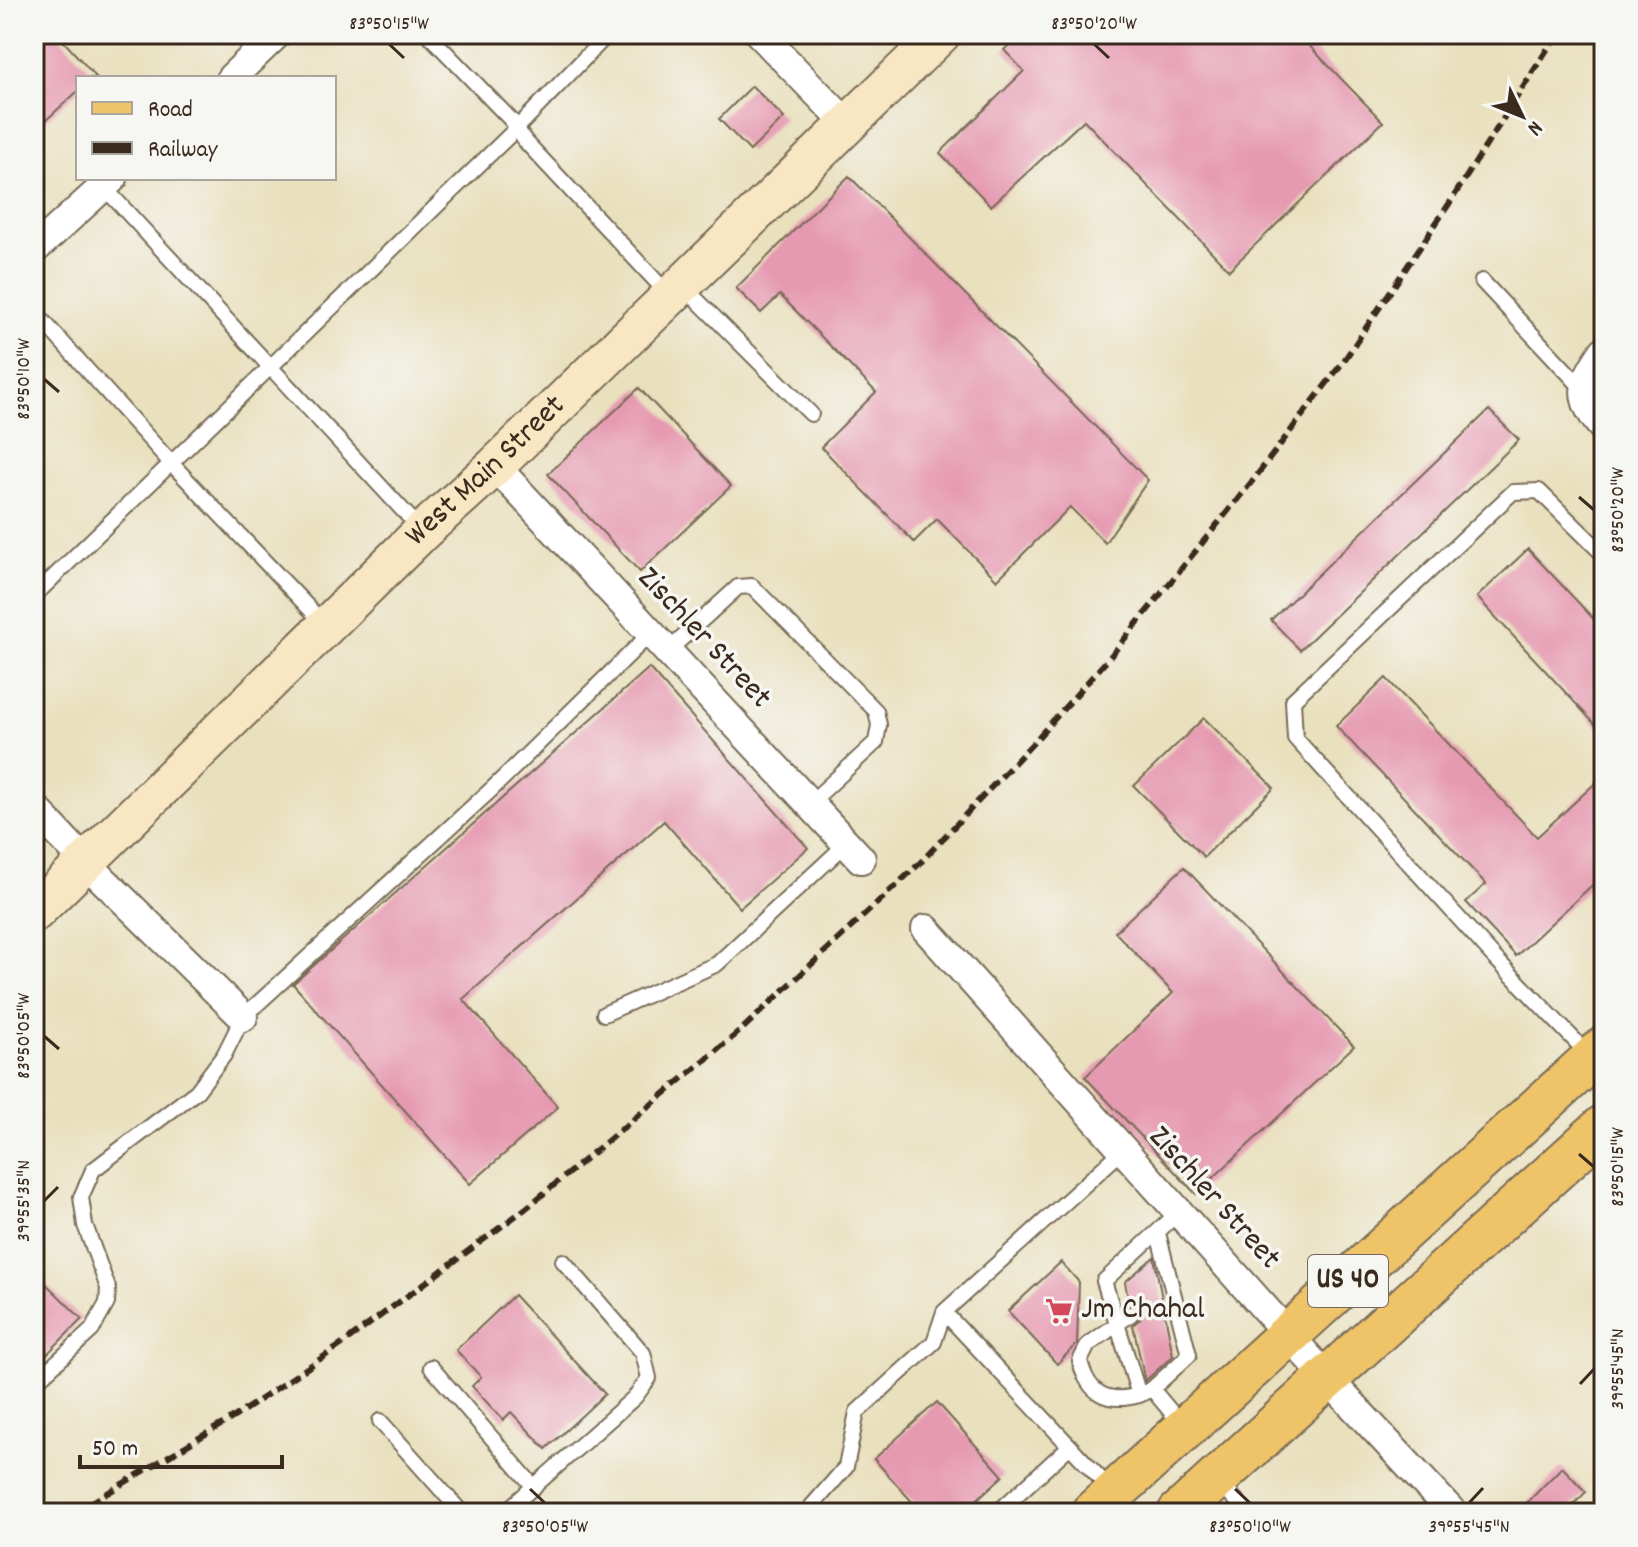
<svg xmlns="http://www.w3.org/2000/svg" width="1638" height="1547" font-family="Dekko,sans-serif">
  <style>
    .building { fill: #e69ab1 }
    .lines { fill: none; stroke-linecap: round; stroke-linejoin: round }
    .lane-casing { stroke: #786a56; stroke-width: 18 }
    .street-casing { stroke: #786a56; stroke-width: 32 }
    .secondary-casing { stroke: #786a56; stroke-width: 42 }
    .primary-casing { stroke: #786a56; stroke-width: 46 }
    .lane { stroke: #fff; stroke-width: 14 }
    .street { stroke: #fff; stroke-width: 28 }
    .secondary { stroke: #f9e7c3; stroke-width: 38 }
    .primary { stroke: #efc469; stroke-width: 42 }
    .rail { stroke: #3b2a1e; stroke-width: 6; stroke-dasharray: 12 6; stroke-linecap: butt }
    .ticks { fill: none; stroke: #3b2a1e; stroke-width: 3 }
    .labels { text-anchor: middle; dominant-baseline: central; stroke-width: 7; stroke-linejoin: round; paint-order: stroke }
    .shield { fill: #f6f6f2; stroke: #73675e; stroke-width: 2 }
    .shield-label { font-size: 30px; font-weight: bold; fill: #3b2a1e }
    .street-label { font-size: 32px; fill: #3b2a1e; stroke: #f6f6f2 }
    .poi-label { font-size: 32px; fill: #3b2a1e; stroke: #f6f6f2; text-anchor: start }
    .neatline { fill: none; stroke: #3b2a1e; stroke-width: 3 }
    .ticks-label { font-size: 20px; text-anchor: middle; fill: #3b2a1e }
  </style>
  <rect width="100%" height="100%" fill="#f6f6f2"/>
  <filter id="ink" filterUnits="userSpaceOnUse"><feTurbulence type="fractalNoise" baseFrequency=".0125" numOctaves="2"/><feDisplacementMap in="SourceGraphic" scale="16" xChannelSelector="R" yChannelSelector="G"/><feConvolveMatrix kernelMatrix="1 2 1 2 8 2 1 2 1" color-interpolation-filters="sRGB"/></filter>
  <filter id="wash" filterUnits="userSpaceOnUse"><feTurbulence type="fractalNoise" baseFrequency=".006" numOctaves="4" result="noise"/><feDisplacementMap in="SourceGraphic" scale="32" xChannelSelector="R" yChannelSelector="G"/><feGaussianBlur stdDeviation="1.8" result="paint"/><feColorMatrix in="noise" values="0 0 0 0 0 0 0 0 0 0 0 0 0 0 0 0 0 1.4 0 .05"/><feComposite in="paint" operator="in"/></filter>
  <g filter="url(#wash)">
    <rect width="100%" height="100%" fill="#e9e0be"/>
    <g id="blocks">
      <!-- building -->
      <path class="building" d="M34,34H57L97,78H78V91L34,131Z
        M1020,34H1298L1383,122L1229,270L1084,120L991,206L940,153L1024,71L1004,50Z
        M752,86L784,118L750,151L719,119Z
        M849,176L1148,480L1105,543L1070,507L997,580L937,519L914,542L821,447L876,392L780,295L761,313L736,288Z
        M639,388L731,486L640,572L548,474Z
        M1489,410L1519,440L1300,650L1271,620Z
        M1528,549L1604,630V734L1477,597Z
        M649,668L808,848L740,908L664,821L463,999L558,1107L470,1184L293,984Z
        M1386,678L1537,837L1604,775V874L1516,956L1466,902L1486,884L1336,726Z
        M1204,718L1274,788L1204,857L1134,786Z
        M1184,867L1354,1046L1196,1194L1085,1077L1173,993L1115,932Z
        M1154,1257L1173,1356L1145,1381L1133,1325L1140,1319L1141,1312L1136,1305L1129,1304L1125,1282Z
        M1061,1262L1079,1282L1077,1344L1057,1364L1008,1311Z
        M34,1272L82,1319L34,1367Z
        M514,1295L605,1394L546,1449L511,1412L503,1420L472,1386L481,1377L456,1350Z
        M937,1402L1003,1476L962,1513H922L874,1459Z
        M1562,1467L1586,1492L1565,1513H1517Z"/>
    </g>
  </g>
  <g filter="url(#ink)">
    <use href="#blocks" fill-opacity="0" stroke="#786a56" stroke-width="2"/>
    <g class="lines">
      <!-- lane casing -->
      <g class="lane-casing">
        <path id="lane" d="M428,34L512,121L525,141L669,295
          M102,185L422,531
          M1482,281L1584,390
          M682,285L811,414
          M34,311L171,463L326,626
          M34,596L517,128L608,34
          M668,651L738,587L752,586L876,711L879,725L876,742L809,804
          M604,1014L717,964L847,843
          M1590,1056L1494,957L1295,738L1293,700L1513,492L1539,491L1604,555
          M1158,1233L1189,1355L1152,1389L1139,1395L1104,1281L1179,1212
          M944,1312L1111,1490
          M1131,1314L1088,1345L1080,1361C1088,1394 1107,1404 1139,1395
          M431,1367L534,1487
          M34,1383L92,1330L107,1303L108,1288L85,1225L81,1197L93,1170L197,1091L224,1055L243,1017L493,788L651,633
          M1152,1389L1182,1425
          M380,1421L462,1513
          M1219,1482L1248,1513
          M504,1513L635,1397L649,1378L643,1353L563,1261
          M809,1513L811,1507L846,1467L857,1412L934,1342L944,1312L1123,1150
          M997,1513L1070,1446"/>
      </g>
      <!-- street casing -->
      <g class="street-casing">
        <path id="street" d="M760,34L847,124
          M231,78L277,34
          M34,250L113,178
          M1604,351C1582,383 1576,397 1604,429
          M495,466L861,859
          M34,807L86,863L243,1017
          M926,929L1327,1378L1453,1513"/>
      </g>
      <!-- secondary casing -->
      <g class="secondary-casing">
        <g id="secondary">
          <path id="s1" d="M34,913L422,532L495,466L941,34"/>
        </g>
      </g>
      <!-- primary casing -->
      <g class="primary-casing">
        <path id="primary" d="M1092,1513L1604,1048
          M1179,1513L1604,1126"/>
      </g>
      <!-- lane -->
      <use href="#lane" class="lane"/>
      <!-- street -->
      <use href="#street" class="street"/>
      <!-- secondary -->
      <use href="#secondary" class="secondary"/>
      <!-- primary -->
      <use href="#primary" class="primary"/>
      <!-- rail -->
      <path class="rail" d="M74,1513L234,1417L341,1345L525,1209L739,1032L919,864L1033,743L1109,658L1254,479L1343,362L1449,204L1557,34"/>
    </g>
  </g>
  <!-- ticks -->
  <path class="ticks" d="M389,44L404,58M1094,44L1109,58M44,379L59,392M1579,497L1594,510M44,1036L59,1049M1579,1154L1594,1167M44,1201L58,1187M1580,1384L1594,1369M530,1489L545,1503M1235,1489L1250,1503M1469,1503L1483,1488"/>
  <!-- icons -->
  <defs>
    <g id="supermarket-bare" transform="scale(2.16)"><path d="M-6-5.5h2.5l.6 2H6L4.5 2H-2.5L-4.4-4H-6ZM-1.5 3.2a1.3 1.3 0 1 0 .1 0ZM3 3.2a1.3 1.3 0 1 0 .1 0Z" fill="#d1495b" stroke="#f6f6f2" stroke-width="2.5" paint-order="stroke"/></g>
  </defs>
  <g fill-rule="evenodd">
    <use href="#supermarket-bare" x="1059" y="1311"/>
  </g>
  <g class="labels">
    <!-- shield labels -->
    <rect class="shield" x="1308" y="1255" width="80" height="52" rx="6"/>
    <g class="shield-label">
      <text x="1348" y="1281">US 40</text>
    </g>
    <!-- street labels -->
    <g class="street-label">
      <text stroke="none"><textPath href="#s1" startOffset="632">West Main Street</textPath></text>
      <text transform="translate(703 639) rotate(47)">Zischler Street</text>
      <text transform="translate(1213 1199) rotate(48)">Zischler Street</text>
    </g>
    <!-- poi labels -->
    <g class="poi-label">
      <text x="1081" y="1311">Jm Chahal</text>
    </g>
  </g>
  <!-- margin -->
  <rect width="1638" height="1547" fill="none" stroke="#f6f6f2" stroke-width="88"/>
  <!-- legend -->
  <rect x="76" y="76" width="260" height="104" fill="#f6f6f2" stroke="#aba49d" stroke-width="2"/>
  <rect x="92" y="102" width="40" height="12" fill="#efc469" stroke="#aba49d" stroke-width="2"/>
  <text x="148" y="116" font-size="24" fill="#3b2a1e">Road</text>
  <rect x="92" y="142" width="40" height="12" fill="#3b2a1e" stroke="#aba49d" stroke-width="2"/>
  <text x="148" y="156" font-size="24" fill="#3b2a1e">Railway</text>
  <!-- north arrow -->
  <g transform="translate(1522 116) rotate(133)" stroke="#f6f6f2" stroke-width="6" paint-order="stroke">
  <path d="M0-6L14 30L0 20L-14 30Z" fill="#3b2a1e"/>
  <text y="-12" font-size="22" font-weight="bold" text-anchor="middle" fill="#3b2a1e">N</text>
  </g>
  <!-- scale -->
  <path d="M80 1455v12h202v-12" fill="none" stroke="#3b2a1e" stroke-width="4"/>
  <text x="92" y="1455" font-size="24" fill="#3b2a1e" stroke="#f6f6f2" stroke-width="6" paint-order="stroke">50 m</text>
  <rect x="44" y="44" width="1550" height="1459" class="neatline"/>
  <g class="ticks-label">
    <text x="389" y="29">83°50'15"W</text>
    <text x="1094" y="29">83°50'20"W</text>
    <text transform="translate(22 379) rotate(-90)" y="7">83°50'10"W</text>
    <text transform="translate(1616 510) rotate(-90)" y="7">83°50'20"W</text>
    <text transform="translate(22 1036) rotate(-90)" y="7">83°50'05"W</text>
    <text transform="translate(1616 1167) rotate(-90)" y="7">83°50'15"W</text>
    <text transform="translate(22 1201) rotate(-90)" y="7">39°55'35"N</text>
    <text transform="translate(1616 1369) rotate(-90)" y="7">39°55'45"N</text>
    <text x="545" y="1532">83°50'05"W</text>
    <text x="1250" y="1532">83°50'10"W</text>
    <text x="1469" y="1532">39°55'45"N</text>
  </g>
</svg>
